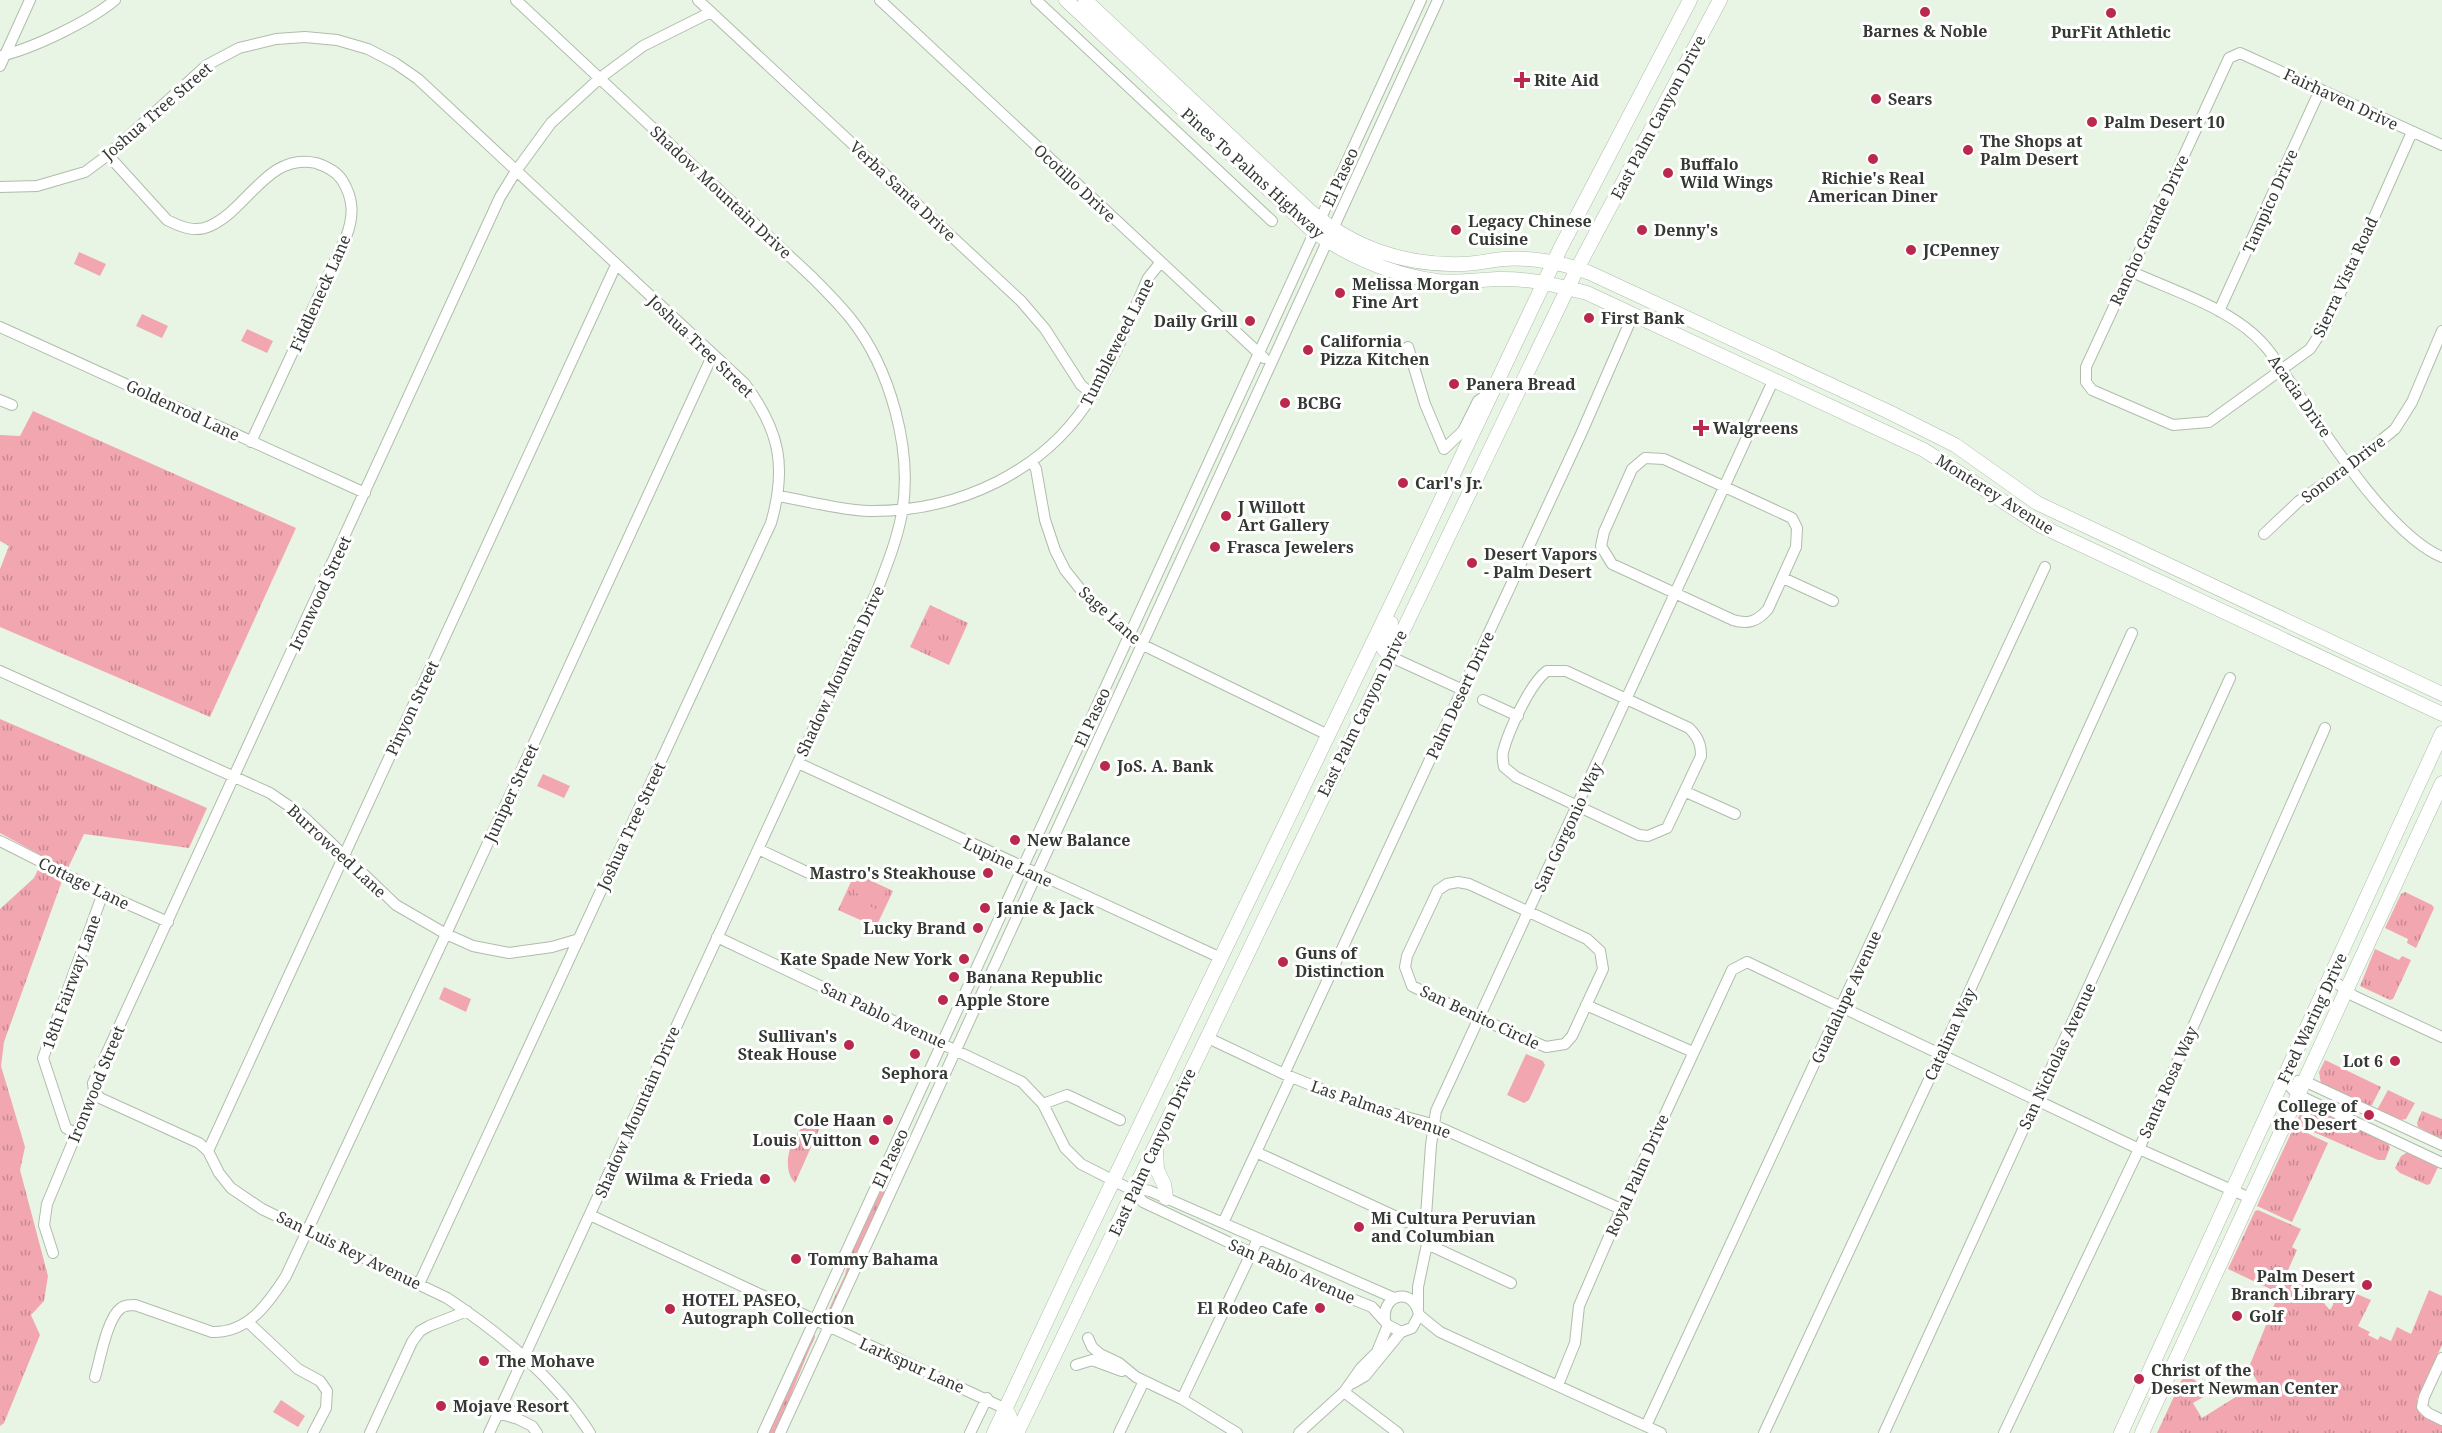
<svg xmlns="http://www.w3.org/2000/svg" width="2442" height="1433" font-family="'Noto Serif',serif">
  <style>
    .grass { fill: url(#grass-tufts) }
    .pitch { fill: #f2a7b0 }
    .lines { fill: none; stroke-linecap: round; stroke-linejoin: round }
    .minor-casing { stroke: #b0bcac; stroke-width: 12 }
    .major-casing { stroke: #b0bcac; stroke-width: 15 }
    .minor { stroke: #fff; stroke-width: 10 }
    .major { stroke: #fff; stroke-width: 14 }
    .poi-dot { fill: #ba294d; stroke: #fff; stroke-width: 2 }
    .labels { text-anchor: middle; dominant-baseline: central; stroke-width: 6; stroke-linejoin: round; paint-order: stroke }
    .poi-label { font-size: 16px; font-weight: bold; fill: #343933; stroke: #fff; text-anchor: start }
    .street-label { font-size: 16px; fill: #343933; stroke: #fff }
  </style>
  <defs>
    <pattern id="grass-tufts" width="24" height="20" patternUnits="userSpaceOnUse" patternTransform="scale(1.5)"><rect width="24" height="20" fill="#f2a7b0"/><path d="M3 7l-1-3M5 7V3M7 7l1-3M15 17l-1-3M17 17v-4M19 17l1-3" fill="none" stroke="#c58990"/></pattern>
  </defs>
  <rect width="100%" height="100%" fill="#e8f5e4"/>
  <!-- grass -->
  <path class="grass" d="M33,411L296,528L210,717L0,627V569L9,546L0,541V435L20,436Z
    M930,605L968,623L949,665L910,647Z
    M0,719L207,808L189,848L84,834L62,881L4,1042L1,1066L25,1147L20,1170L48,1276L44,1301L31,1315L40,1335L4,1423L0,1426V909L34,878L44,857L0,833Z
    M855,873L893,891L876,927L838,910Z
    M2405,892L2432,905L2434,908L2416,948L2407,943L2408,939L2385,928L2401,894Z
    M2375,949L2399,960L2402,956L2411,960L2393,999L2390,1000L2360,986Z
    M2325,1060L2381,1087L2372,1105L2370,1106L2321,1084L2319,1072Z
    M2388,1090L2415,1103L2406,1119L2401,1120L2377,1110Z
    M2313,1107L2388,1142L2390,1148L2385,1160H2378L2295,1124L2301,1112Z
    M2422,1111L2442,1119V1140L2418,1127L2417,1123Z
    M818,1115L825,1116L795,1183C777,1163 796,1124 818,1115Z
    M2294,1127L2328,1143L2292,1222L2257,1206Z
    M2408,1152L2439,1165L2430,1184L2427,1185L2400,1173L2395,1168L2401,1156Z
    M883,1186L887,1190L830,1311L829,1309L845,1275L851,1252Z
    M2258,1210L2301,1229L2292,1247L2297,1250L2285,1277L2321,1294L2322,1301L2330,1310L2333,1305V1298L2346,1304L2352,1292L2371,1300L2358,1326L2370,1332L2368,1335L2378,1340L2380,1336L2391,1341L2397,1327L2411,1334L2429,1290L2442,1296V1345L2417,1399L2418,1410L2421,1415L2442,1425V1433H2157L2184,1375L2195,1380L2205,1396L2193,1403L2202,1418L2258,1383L2249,1367L2279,1293L2228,1269L2255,1211Z
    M814,1334L815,1337C800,1369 790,1401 775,1433H768Z"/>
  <!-- pitch -->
  <path class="pitch" d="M79,252L106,264L100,276L74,264Z
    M142,314L168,326L162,338L136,326Z
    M247,329L273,341L267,353L241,341Z
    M933,612L961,624L955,637L927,624Z
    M923,632L951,645L945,657L918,645Z
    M543,774L570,786L564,798L537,786Z
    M859,879L886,892L881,904L854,892Z
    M851,897L878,910L872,922L845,910Z
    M444,987L471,999L466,1012L439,999Z
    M1526,1054L1543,1061L1545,1065L1529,1100L1524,1103L1507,1095Z
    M281,1400L305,1416L298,1427L273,1412Z"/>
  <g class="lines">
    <!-- minor casing -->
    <g class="minor-casing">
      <path id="minor" d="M698,0L1021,301L1045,329L1081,385L1093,395
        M880,0L1264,358
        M1036,0L1272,221
        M0,56C32,49 90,21 115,0
        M0,66L30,0
        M2412,132L2327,323L2310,349L2209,422L2173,425L2092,390L2086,382V367L2229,58L2240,53L2442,145
        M108,155L167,220C181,227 195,233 210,226C248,209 268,152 316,163C325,166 337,172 342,180C354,199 354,216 346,237L251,442
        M0,187L37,186L85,172L108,155L207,65L239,48L276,39L305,37L337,40L368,49L395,63L418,79L745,384C780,431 787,467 771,523L419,1284
        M2130,271C2173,291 2234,309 2265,346C2275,357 2282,371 2291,383C2324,432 2389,535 2442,557
        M2219,311L2320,90
        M0,327L365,493
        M1408,347L1425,404L1444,449L1463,431L1478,401L1492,391
        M0,400L12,405
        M1645,458L1664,459L1792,518L1797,528L1796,547L1768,609C1758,621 1748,625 1733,620L1612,564L1601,546L1604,532L1632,469Z
        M1032,462L1036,469L1045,520L1055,550L1065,570L1089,600L1143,645L1328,735
        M779,496C808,501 840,510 869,511C958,512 1046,472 1093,394C1115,358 1131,317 1148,278L1160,263
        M2264,534L2299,501L2350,466L2395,429L2412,402L2442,331
        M1783,578L1833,601
        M1389,656L1463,690
        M0,671L270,793L302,815L396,905L446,934L473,946L509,953L552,947L579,939
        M1547,671H1566L1689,728C1698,737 1701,744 1701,756L1667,828L1648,836L1639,835L1516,777L1504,767C1503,762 1502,757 1503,752C1508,732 1530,683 1547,671Z
        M1483,700L1518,716
        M798,763L1221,958
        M1686,792L1735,814
        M0,841L103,893L168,922
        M758,849L811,874
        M1458,882L1469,884L1587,939L1600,951L1603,969L1572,1036L1565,1044L1546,1047L1469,1014L1412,986L1405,967L1407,956L1438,890L1447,884Z
        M717,937L1022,1082L1043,1104L1065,1148L1081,1164L1134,1191L1143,1202L1330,1290L1372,1307L1388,1325L1401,1332L1412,1328L1419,1315C1414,1286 1382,1294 1385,1319
        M2330,978L2354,996L2442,1037
        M1586,1005L1693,1052
        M1206,1037L1284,1074L1358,1104L1432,1124L1621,1209
        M1284,1074L1581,434L1633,315
        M2284,1080L2298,1095L2442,1163
        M2298,1081H2304L2442,1145
        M94,1091L100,1098L199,1143L208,1151L219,1173L231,1188L262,1209L447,1298C501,1334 554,1377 590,1433
        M1043,1104L1067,1095L1120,1120
        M76,1134L66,1128L43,1058L103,893
        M208,1151L616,265
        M1256,1152L1425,1230
        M1134,1191L1141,1189L1150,1191L1394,1298
        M590,1215L1006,1409
        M1223,1223L1291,1077
        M1427,1244L1511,1283
        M53,1253L44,1225L47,1204L94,1091L93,1083L500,197L516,171L551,123L600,78L643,46L711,12
        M1418,1308V1287L1427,1244L1425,1230L1431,1145L1436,1111L1773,381
        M1419,1315L1440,1332L1661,1433
        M248,1322L298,1369L320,1381L327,1391L326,1408L313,1433
        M1088,1338L1092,1347L1100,1354L1119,1363L1136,1377L1182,1399L1237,1433
        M2442,1358L2424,1397L2422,1407L2428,1413L2442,1420
        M1076,1365L1092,1360L1122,1371
        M95,1377C100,1360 107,1318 121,1308C125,1305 129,1305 135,1305L212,1332C248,1333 268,1304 286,1276L446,934L713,354
        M1353,1383L1365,1376L1401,1332
        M1558,1385L1575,1343L1579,1306L1621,1209L1732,970L1747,962L2139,1149L2250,1198
        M1344,1392L1398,1433
        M1182,1399L1258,1239
        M498,1413L518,1419L514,1412L501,1406
        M518,1419L532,1426L537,1433
        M1646,1426L2045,567
        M370,1433L412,1342L420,1331L429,1326L467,1311
        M489,1433L877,591C887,565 897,540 902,513C913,450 890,368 851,319C839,304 826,291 813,278L516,0
        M763,1433L1421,0
        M780,1433L1438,0
        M970,1433L987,1398
        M1119,1433L1144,1381
        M1299,1433L1344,1392L1361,1368L1377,1352L1388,1325
        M1764,1433L1940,1056L2132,633
        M1884,1433L2230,678
        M2004,1433L2139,1149L2325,728"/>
    </g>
    <!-- major casing -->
    <g class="major-casing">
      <path id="major" d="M1066,0L1314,232C1351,257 1392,275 1437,281C1457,283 1477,280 1497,279C1530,278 1555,285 1587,293L1924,450L2041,526L2442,714
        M1085,0L1310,211C1353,248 1406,266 1463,264C1477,264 1490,260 1504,259C1532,257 1564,263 1590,273L1887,411L1955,445L2037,503L2442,694
        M1389,656L1383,648L1391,623
        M1156,1148L1157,1170L1164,1184L1166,1198
        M1006,1409L1010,1417L1006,1433
        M994,1433L1075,1260L1404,578L1561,247L1690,0
        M1017,1433L1577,269L1720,0
        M2121,1433L2442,733
        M2142,1433L2442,783"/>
    </g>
    <!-- minor -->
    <use href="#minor" class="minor"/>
    <!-- major -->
    <use href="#major" class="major"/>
  </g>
  <!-- markers -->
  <g class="poi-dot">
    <circle cx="1925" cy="12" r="6"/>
    <circle cx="2111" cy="13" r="6"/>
    <path d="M1519 71h6v6h6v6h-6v6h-6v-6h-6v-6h6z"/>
    <circle cx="1876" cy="99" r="6"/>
    <circle cx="2092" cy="122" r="6"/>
    <circle cx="1968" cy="150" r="6"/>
    <circle cx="1873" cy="159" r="6"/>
    <circle cx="1668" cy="173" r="6"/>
    <circle cx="1456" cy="230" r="6"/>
    <circle cx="1642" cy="230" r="6"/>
    <circle cx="1911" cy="250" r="6"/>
    <circle cx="1340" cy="293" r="6"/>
    <circle cx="1589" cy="318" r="6"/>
    <circle cx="1250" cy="321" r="6"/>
    <circle cx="1308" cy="350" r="6"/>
    <circle cx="1454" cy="384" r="6"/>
    <circle cx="1285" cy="403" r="6"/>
    <path d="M1698 419h6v6h6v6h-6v6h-6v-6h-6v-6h6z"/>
    <circle cx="1403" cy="483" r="6"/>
    <circle cx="1226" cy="516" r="6"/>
    <circle cx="1215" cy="547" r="6"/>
    <circle cx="1472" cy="563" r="6"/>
    <circle cx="1105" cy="766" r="6"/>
    <circle cx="1015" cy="840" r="6"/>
    <circle cx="988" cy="873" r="6"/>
    <circle cx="985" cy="908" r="6"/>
    <circle cx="978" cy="928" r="6"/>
    <circle cx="964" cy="959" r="6"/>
    <circle cx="1283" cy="962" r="6"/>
    <circle cx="954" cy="977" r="6"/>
    <circle cx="943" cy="1000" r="6"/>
    <circle cx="849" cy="1045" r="6"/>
    <circle cx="915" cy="1054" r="6"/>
    <circle cx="2395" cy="1061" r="6"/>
    <circle cx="2369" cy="1115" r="6"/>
    <circle cx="888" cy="1120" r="6"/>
    <circle cx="874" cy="1140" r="6"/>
    <circle cx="765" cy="1179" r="6"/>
    <circle cx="1359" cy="1227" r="6"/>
    <circle cx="796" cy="1259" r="6"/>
    <circle cx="2367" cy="1285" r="6"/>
    <circle cx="1320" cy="1308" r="6"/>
    <circle cx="670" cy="1309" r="6"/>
    <circle cx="2237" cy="1316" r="6"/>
    <circle cx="484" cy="1361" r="6"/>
    <circle cx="2139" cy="1379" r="6"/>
    <circle cx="441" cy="1406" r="6"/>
  </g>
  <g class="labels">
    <!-- poi labels -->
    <g class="poi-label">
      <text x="1925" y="31" text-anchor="middle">Barnes &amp; Noble</text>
      <text x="2111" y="32" text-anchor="middle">PurFit Athletic</text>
      <text x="1534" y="80">Rite Aid</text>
      <text x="1888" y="99">Sears</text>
      <text x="2104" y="122">Palm Desert 10</text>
      <text x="1980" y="141">The Shops at<tspan x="1980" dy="18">Palm Desert</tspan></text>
      <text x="1680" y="164">Buffalo<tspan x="1680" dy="18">Wild Wings</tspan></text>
      <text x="1873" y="178" text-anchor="middle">Richie's Real<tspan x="1873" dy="18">American Diner</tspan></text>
      <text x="1468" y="221">Legacy Chinese<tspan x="1468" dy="18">Cuisine</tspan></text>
      <text x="1654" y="230">Denny's</text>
      <text x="1923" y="250">JCPenney</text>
      <text x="1352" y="284">Melissa Morgan<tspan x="1352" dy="18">Fine Art</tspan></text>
      <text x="1601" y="318">First Bank</text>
      <text x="1238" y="321" text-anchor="end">Daily Grill</text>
      <text x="1320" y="341">California<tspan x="1320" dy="18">Pizza Kitchen</tspan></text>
      <text x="1466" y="384">Panera Bread</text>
      <text x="1297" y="403">BCBG</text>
      <text x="1713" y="428">Walgreens</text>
      <text x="1415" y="483">Carl's Jr.</text>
      <text x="1238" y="507">J Willott<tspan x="1238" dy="18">Art Gallery</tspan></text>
      <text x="1227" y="547">Frasca Jewelers</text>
      <text x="1484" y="554">Desert Vapors<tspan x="1484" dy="18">- Palm Desert</tspan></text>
      <text x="1117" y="766">JoS. A. Bank</text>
      <text x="1027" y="840">New Balance</text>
      <text x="976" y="873" text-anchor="end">Mastro's Steakhouse</text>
      <text x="997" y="908">Janie &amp; Jack</text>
      <text x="966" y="928" text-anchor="end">Lucky Brand</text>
      <text x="1295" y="953">Guns of<tspan x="1295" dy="18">Distinction</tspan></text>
      <text x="952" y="959" text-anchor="end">Kate Spade New York</text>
      <text x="966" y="977">Banana Republic</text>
      <text x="955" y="1000">Apple Store</text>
      <text x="837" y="1036" text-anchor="end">Sullivan's<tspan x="837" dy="18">Steak House</tspan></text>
      <text x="2383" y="1061" text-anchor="end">Lot 6</text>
      <text x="915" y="1073" text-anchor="middle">Sephora</text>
      <text x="2357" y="1106" text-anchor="end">College of<tspan x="2357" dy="18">the Desert</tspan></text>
      <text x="876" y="1120" text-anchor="end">Cole Haan</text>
      <text x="862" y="1140" text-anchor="end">Louis Vuitton</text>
      <text x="753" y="1179" text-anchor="end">Wilma &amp; Frieda</text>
      <text x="1371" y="1218">Mi Cultura Peruvian<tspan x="1371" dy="18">and Columbian</tspan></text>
      <text x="808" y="1259">Tommy Bahama</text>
      <text x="2355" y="1276" text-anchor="end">Palm Desert<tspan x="2355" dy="18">Branch Library</tspan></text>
      <text x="682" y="1300">HOTEL PASEO,<tspan x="682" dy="18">Autograph Collection</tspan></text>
      <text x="1308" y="1308" text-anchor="end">El Rodeo Cafe</text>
      <text x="2249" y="1316">Golf</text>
      <text x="496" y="1361">The Mohave</text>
      <text x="2151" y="1370">Christ of the<tspan x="2151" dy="18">Desert Newman Center</tspan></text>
      <text x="453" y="1406">Mojave Resort</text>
    </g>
    <!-- street labels -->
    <g class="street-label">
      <text transform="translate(2341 99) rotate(25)">Fairhaven Drive</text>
      <text transform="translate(157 111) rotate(-41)">Joshua Tree Street</text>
      <text transform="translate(1658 117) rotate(-62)">East Palm Canyon Drive</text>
      <text transform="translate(1253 173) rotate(42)">Pines To Palms Highway</text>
      <text transform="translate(1340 177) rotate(-65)">El Paseo</text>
      <text transform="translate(1075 183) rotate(43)">Ocotillo Drive</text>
      <text transform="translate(903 191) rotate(43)">Verba Santa Drive</text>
      <text transform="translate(721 192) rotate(43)">Shadow Mountain Drive</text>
      <text transform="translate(2270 201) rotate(-66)">Tampico Drive</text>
      <text transform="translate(2149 230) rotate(-65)">Rancho Grande Drive</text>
      <text transform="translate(2345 277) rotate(-65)">Sierra Vista Road</text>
      <text transform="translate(320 293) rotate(-66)">Fiddleneck Lane</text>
      <text transform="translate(1117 342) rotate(-63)">Tumbleweed Lane</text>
      <text transform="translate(701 346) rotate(44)">Joshua Tree Street</text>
      <text transform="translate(2300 396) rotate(55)">Acacia Drive</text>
      <text transform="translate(183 410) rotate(25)">Goldenrod Lane</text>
      <text transform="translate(2343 469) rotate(-37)">Sonora Drive</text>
      <text transform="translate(1995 494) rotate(32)">Monterey Avenue</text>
      <text transform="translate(320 593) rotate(-65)">Ironwood Street</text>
      <text transform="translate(1110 615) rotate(42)">Sage Lane</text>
      <text transform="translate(840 671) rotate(-65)">Shadow Mountain Drive</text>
      <text transform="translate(1460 695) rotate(-65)">Palm Desert Drive</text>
      <text transform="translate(412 708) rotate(-65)">Pinyon Street</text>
      <text transform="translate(1362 713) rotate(-64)">East Palm Canyon Drive</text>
      <text transform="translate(1092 717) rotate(-65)">El Paseo</text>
      <text transform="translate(511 793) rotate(-65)">Juniper Street</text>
      <text transform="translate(631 826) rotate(-65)">Joshua Tree Street</text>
      <text transform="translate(1568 827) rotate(-65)">San Gorgonio Way</text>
      <text transform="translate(337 851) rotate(43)">Burroweed Lane</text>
      <text transform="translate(1008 862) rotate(25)">Lupine Lane</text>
      <text transform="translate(84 883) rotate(26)">Cottage Lane</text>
      <text transform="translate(71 982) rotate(-70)">18th Fairway Lane</text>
      <text transform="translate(1846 997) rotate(-65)">Guadalupe Avenue</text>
      <text transform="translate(884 1015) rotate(25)">San Pablo Avenue</text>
      <text transform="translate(1480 1017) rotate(25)">San Benito Circle</text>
      <text transform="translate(2312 1018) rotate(-65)">Fred Waring Drive</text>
      <text transform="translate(1950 1034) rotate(-65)">Catalina Way</text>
      <text transform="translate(2057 1056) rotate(-65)">San Nicholas Avenue</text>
      <text transform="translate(2168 1082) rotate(-66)">Santa Rosa Way</text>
      <text transform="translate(96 1084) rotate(-68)">Ironwood Street</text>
      <text transform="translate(1381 1109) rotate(19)">Las Palmas Avenue</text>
      <text transform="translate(637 1112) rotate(-66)">Shadow Mountain Drive</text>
      <text transform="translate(1152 1152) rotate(-65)">East Palm Canyon Drive</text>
      <text transform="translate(890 1158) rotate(-65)">El Paseo</text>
      <text transform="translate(1637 1175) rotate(-66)">Royal Palm Drive</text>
      <text transform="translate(349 1250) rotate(26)">San Luis Rey Avenue</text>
      <text transform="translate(1292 1271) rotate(24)">San Pablo Avenue</text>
      <text transform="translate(912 1365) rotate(24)">Larkspur Lane</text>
    </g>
  </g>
</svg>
